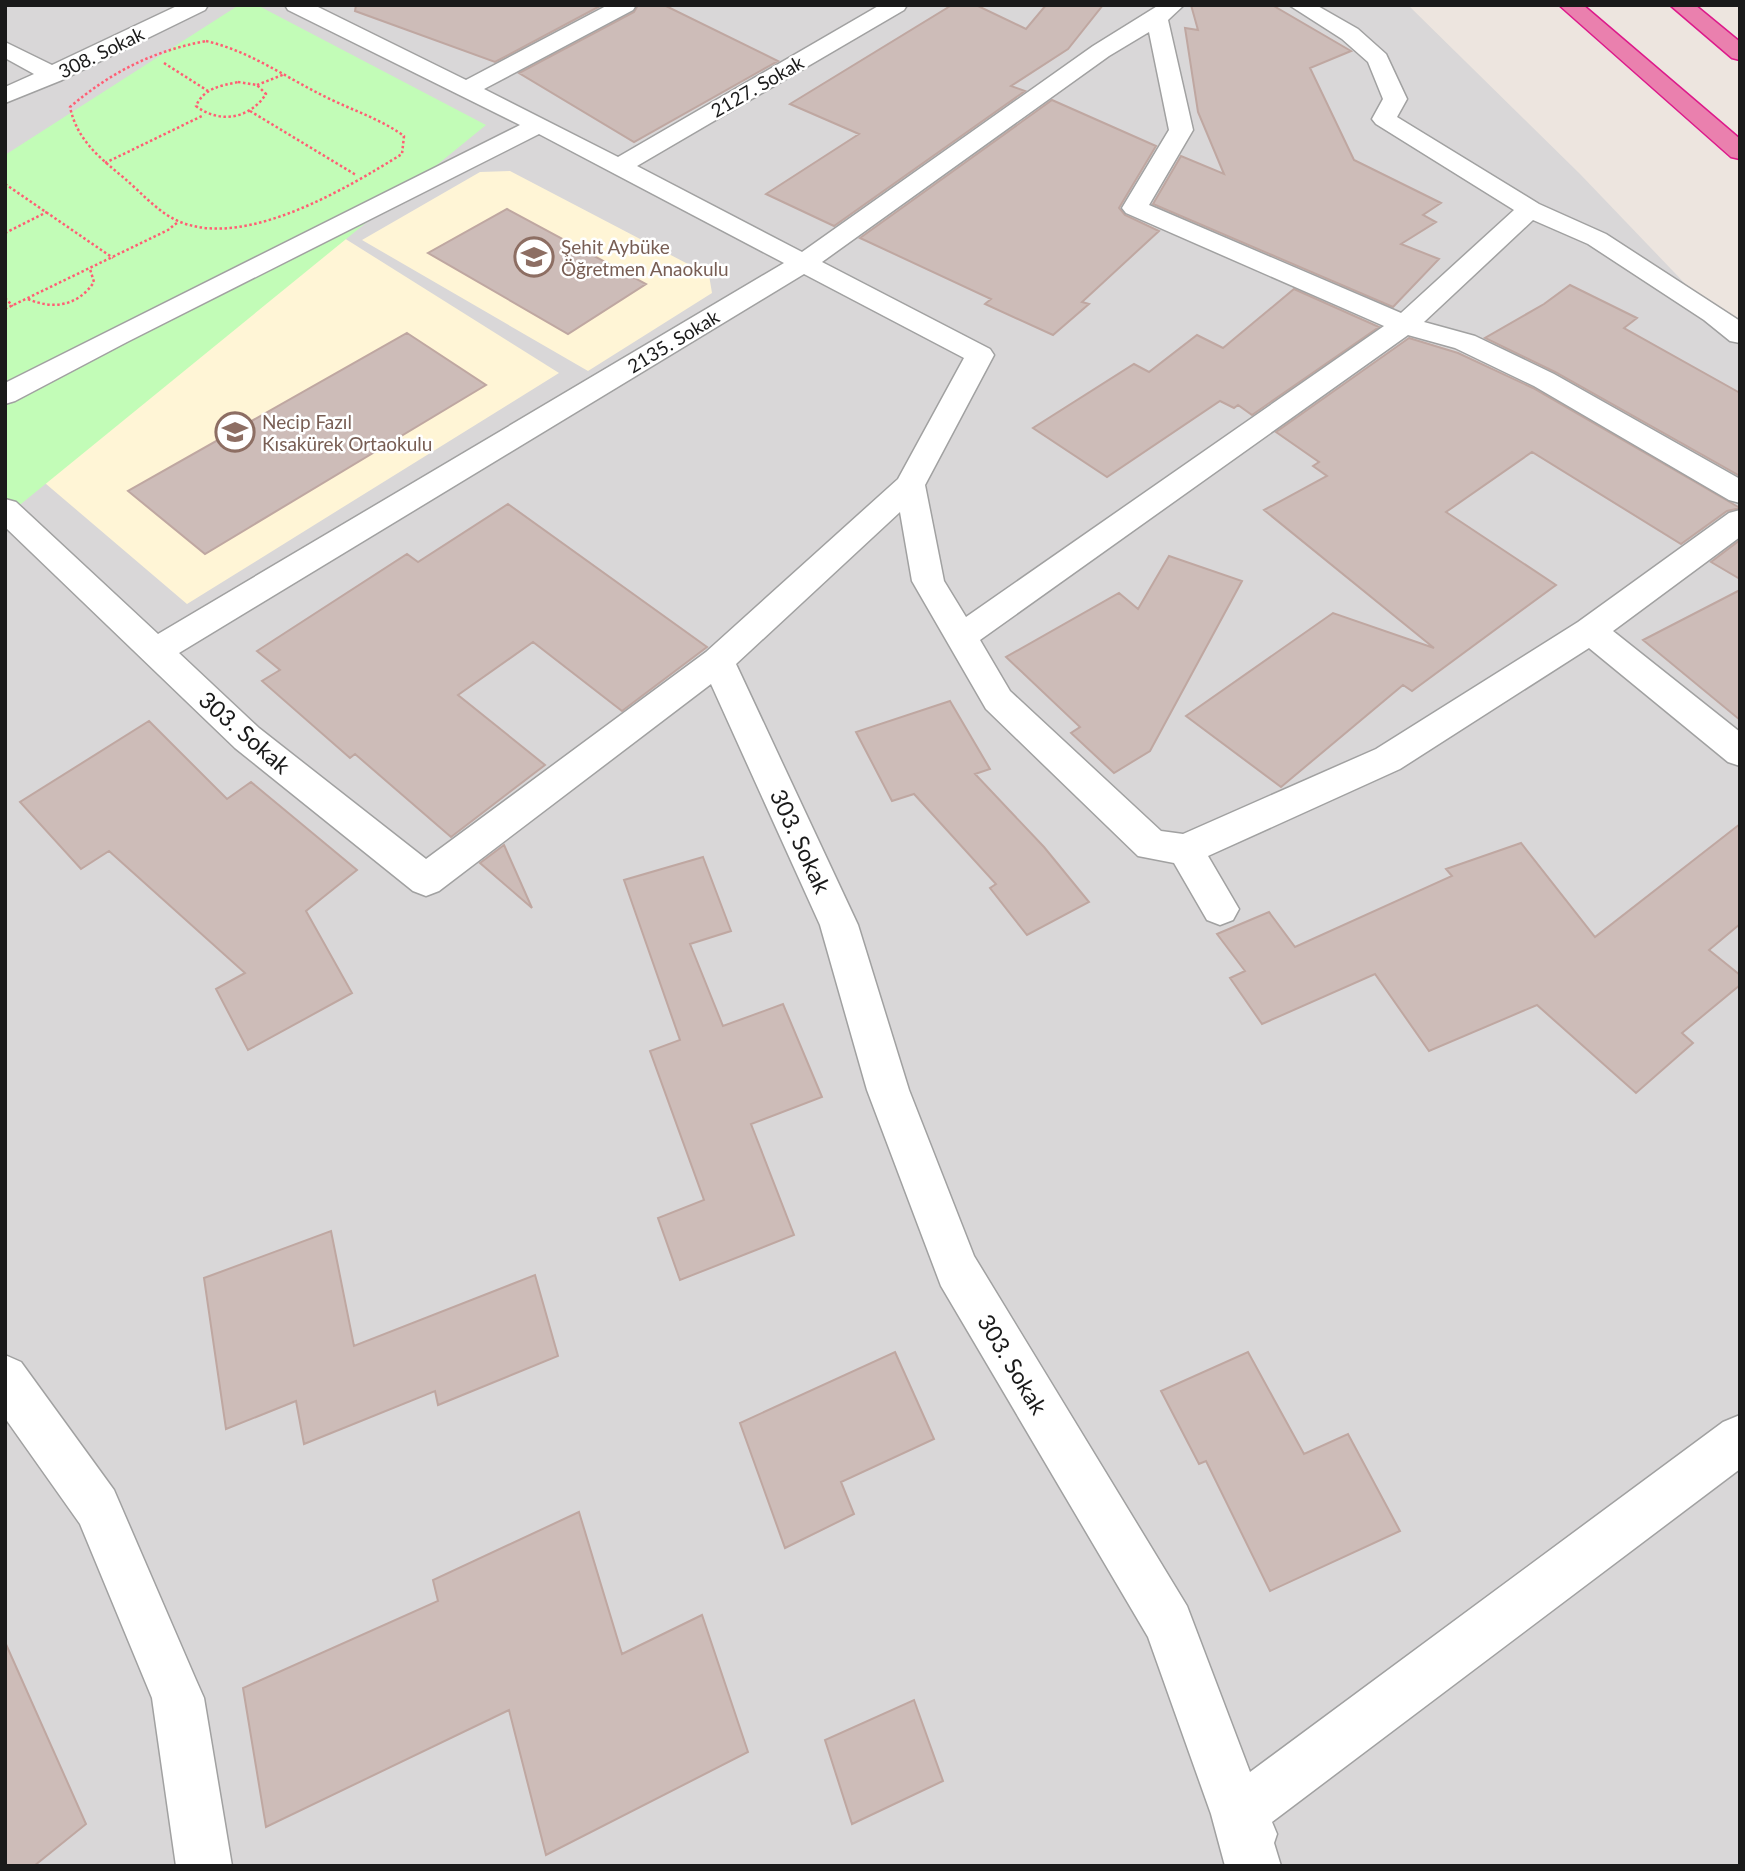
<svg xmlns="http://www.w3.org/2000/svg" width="1745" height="1871" font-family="Lato,sans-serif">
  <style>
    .residential { fill: #d9d7d8 }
    .education { fill: #fff5d6 }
    .park { fill: #c2fcb7 }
    .building { fill: #cdbcb8; stroke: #bfa7a1; stroke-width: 2 }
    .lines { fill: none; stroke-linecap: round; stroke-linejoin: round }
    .street-casing { stroke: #a1a1a1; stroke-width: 3 }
    .highway-casing { stroke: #dd1a8b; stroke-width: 3 }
    .path { stroke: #ff5e74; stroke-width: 2.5; stroke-dasharray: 2.5 2.5; stroke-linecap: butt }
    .street { fill: #fff; fill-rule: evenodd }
    .highway { fill: #ea80ae; fill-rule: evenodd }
    .labels { text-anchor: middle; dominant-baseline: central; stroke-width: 5; stroke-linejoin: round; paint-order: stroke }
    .far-street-label { font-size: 19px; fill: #1a1a1a; stroke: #fff }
    .far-education-label { font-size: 19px; fill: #785e54; stroke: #fff; text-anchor: start }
    .street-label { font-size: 23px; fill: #1a1a1a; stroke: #fff }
  </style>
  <rect width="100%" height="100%" fill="#ede5df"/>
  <!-- residential -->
  <path class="residential" d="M5,5H1408L1580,174L1740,341V1866H5Z"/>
  <!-- education -->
  <path class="education" d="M510,171L709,275L712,293L588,371L362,240L480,172Z
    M344,238L559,373L187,604L5,449Z"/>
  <!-- park -->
  <path class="park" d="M239,5H257L486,125L5,517V155Z"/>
  <!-- building -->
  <path class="building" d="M356,5H602L495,62L355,11Z
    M638,5H664L778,61L634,142L519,73L634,12Z
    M952,5H976L1026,29L1046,5H1103L1068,49L1011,86L1025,91L834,226L766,194L859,134L790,104Z
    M1191,5H1272L1351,51L1310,68L1354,160L1441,203L1423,215L1436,222L1401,244L1439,259L1393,307L1153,204L1181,156L1224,174L1198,112L1185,28L1198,30Z
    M1052,100L1156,146L1119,208L1125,215L1159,231L1082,302L1089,304L1053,335L985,304L991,299L860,238Z
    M507,209L646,284L568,334L428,253Z
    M1570,285L1637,318L1624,328L1740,393V476L1555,372L1485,338L1544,304Z
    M1294,289L1379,327L1252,415L1238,405L1234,408L1220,401L1107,477L1033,428L1134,364L1149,372L1197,335L1223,348Z
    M407,333L486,385L205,554L128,491Z
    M1409,338L1458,353L1533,388L1740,508L1727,511L1681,544L1532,452L1446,512L1556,585L1412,691L1403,685L1281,787L1186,716L1333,613L1434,648L1264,510L1327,476L1313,466L1319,462L1276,432Z
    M508,504L707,647L622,711L533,642L458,695L545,765L451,837L355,754L350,758L262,681L280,670L257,651L407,554L418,562Z
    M1740,540V579L1711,562Z
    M1169,556L1242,581L1150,751L1114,773L1071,733L1080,727L1006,657L1119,593L1138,609Z
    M1740,590V720L1643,640Z
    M950,701L990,769L975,774L1044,847L1089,902L1027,935L990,888L996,884L914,794L892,801L856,732Z
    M149,721L227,799L251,782L357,870L306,911L352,993L248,1050L216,989L245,973L109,851L81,869L20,802Z
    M1740,824V924L1709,950L1740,975V985L1682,1033L1693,1043L1636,1093L1537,1005L1429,1051L1375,974L1262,1024L1230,978L1245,971L1217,934L1269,912L1295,947L1452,876L1446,869L1521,843L1595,937Z
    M504,845L532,908L480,863Z
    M703,857L731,931L690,944L723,1026L783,1004L822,1097L751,1124L794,1235L680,1280L658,1218L704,1200L650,1051L680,1040L624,880Z
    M331,1231L354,1346L535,1275L558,1356L438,1405L435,1391L304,1444L296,1401L226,1429L204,1278Z
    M895,1352L934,1439L841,1482L854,1514L785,1548L740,1423Z
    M1248,1352L1304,1454L1348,1434L1400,1531L1270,1591L1206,1461L1199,1464L1161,1391Z
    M579,1512L622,1654L702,1615L748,1752L546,1855L509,1710L266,1827L243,1688L438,1601L433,1580Z
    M5,1642L86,1824L34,1866H5Z
    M914,1700L943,1781L852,1824L825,1740Z"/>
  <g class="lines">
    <!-- street casing -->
    <g class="street-casing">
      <path id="street" d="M179,5H208L205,10L62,80L5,103V87L34,74L5,58V42L52,65Z
        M285,5H314L466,80L608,5H636L633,10L484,89L618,157L880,5H907L904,10L637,166L802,252L1093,46L1159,5H1184L1168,20L1193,130L1149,205L1401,313L1514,210L1376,124L1372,119L1383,99L1368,62L1342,39L1289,5H1316L1358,29L1386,54L1407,99L1397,117L1539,204L1606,234L1740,321V343L1730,341L1704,320L1588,244L1533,220L1424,322L1475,336L1554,374L1740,479V503L1729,500L1534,386L1455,348L1408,335L980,640L1010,691L1161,831L1183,834L1376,749L1578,622L1729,513L1740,510V537L1613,631L1740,732V766L1728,762L1589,648L1400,769L1208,856L1239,909L1233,920L1220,925L1207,920L1174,863L1138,856L986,709L912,581L900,512L736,664L858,925L909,1090L974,1256L1187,1606L1250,1772L1723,1422L1740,1415V1469L1272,1822L1277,1834L1274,1843L1281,1866H1225L1211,1814L1148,1637L941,1286L867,1090L820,925L711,684L439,891L426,896L413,891L235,748L5,527V499L16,502L158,634L784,263L539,134L127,342L15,401L5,404V383L520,125L288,10ZM1149,32L1169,130L1122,208L1126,213L1384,326L966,617L944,581L925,485L994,355L990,349L822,262L1109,56ZM804,274L964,358L898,479L706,652L426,859L259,728L179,653Z
        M5,1355L21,1362L114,1490L196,1680L204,1698L232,1866H176L152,1698L80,1524L5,1418Z"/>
    </g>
    <!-- highway casing -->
    <g class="highway-casing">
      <path id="highway" d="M1559,5H1583L1740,139V159L1731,157Z
        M1670,5H1695L1740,42V60L1732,58Z"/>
    </g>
    <!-- path -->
    <path class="path" d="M206,41C253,52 289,80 332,100C357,112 382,120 404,136L402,154C347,188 249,247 183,223C160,215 142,193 124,178C99,157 77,140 70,107C111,72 153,51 206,41Z
      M164,63L208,91
      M238,82L257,85L266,94C250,119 219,124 196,106C204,88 220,86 238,82Z
      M257,85L285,74
      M250,111L356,175
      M105,163L204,115
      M5,184L113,258
      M5,233L47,212
      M5,298L13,306
      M28,299C53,310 78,306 94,282L90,269
      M5,309L168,230L178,222"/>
    <!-- street -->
    <use href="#street" class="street"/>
    <!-- highway -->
    <use href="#highway" class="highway"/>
  </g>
  <!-- icons -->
  <defs>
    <g id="school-ring" transform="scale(2.0125)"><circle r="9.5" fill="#fff" stroke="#8d6e63" stroke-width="1.5"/><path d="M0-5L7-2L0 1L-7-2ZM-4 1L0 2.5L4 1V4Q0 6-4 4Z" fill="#8d6e63"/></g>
  </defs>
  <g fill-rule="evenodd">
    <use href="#school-ring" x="534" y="257"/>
    <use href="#school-ring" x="235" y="432"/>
  </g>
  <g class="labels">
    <!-- far-street labels -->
    <g class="far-street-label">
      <text transform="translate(101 52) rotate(-26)">308. Sokak</text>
      <text transform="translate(757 86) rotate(-30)">2127. Sokak</text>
      <text transform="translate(673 341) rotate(-31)">2135. Sokak</text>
    </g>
    <!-- far-education labels -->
    <g class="far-education-label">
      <text x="561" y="246">Şehit Aybüke<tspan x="561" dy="22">Öğretmen Anaokulu</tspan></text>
      <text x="262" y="421">Necip Fazıl<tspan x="262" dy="22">Kısakürek Ortaokulu</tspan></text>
    </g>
    <!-- street labels -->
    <g class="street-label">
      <text transform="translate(245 732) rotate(41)">303. Sokak</text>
      <text transform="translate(801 841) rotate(65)">303. Sokak</text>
      <text transform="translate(1013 1364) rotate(59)">303. Sokak</text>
    </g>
  </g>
  <!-- border -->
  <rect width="1745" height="1871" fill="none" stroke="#1a1a1a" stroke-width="14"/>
</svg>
